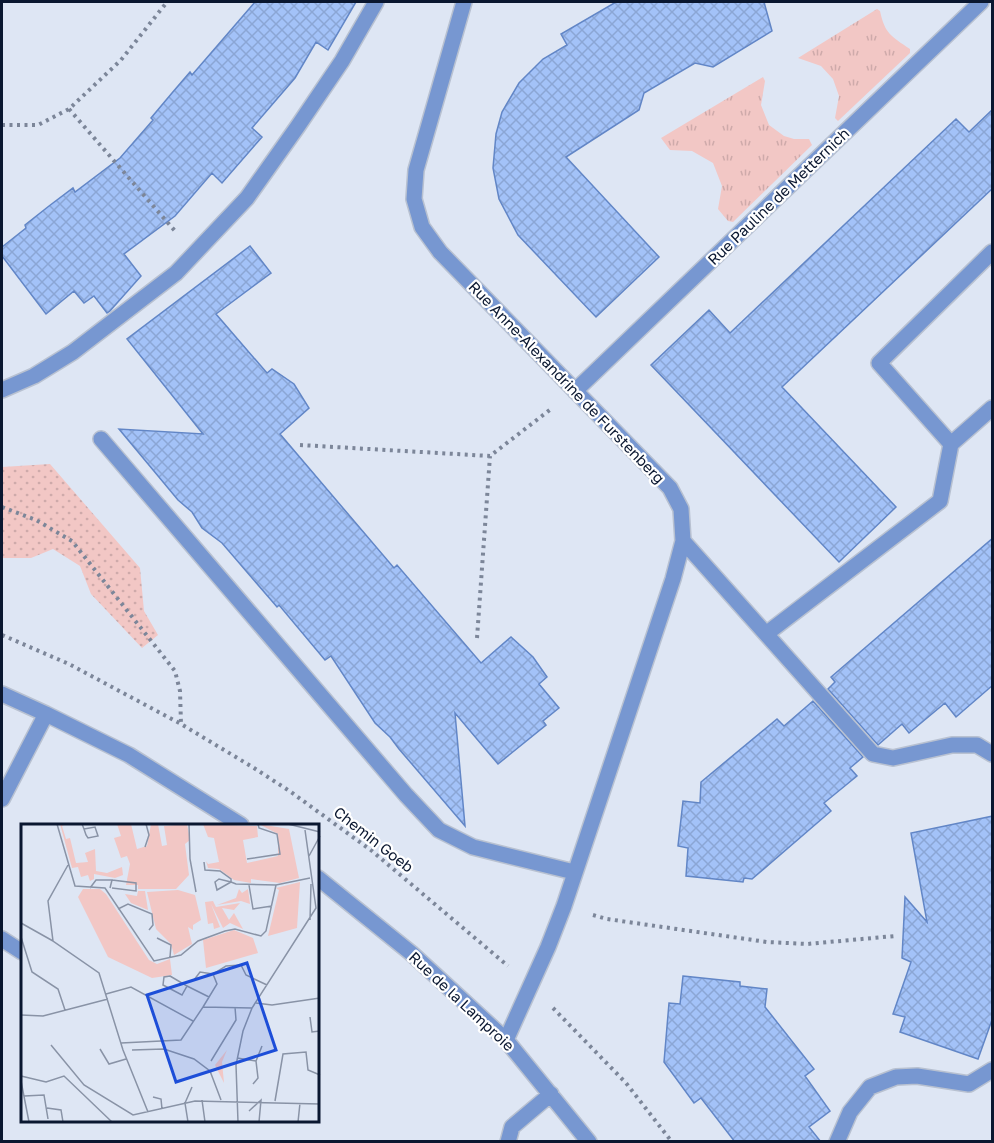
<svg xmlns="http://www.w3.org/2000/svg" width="994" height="1143" font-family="'Golos Text',sans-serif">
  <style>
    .grass { fill: url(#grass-tufts) }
    .park { fill: url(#park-dots) }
    .building { fill: url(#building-cross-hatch); stroke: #6286c6; stroke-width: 1.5 }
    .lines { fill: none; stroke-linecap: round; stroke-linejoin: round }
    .minor-casing { stroke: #b8c1d1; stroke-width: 18 }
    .path { stroke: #7c8699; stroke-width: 4; stroke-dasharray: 3 4.5; stroke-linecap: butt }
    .minor { stroke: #7797d1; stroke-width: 15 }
    .labels { text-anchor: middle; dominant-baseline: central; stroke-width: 4.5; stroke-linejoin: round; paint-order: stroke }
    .street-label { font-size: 15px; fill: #0a1730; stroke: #fff }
    .inset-road { fill: none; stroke: #8993a6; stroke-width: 1.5 }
    .view { fill: #1d4ed8; fill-opacity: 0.15; stroke: #1d4ed8; stroke-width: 3 }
    .inset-edge { fill: none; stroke: #0a1730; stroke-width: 3 }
  </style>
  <defs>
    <pattern id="grass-tufts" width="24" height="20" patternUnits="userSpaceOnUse" patternTransform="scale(1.5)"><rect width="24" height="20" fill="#f2c7c5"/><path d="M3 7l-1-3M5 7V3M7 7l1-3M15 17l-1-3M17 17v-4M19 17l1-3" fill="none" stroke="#ceaaaa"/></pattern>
    <pattern id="park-dots" width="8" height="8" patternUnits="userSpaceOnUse" patternTransform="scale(1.5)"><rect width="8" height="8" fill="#f2c7c5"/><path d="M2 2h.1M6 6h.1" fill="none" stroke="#ceaaaa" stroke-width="1.8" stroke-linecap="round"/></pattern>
    <pattern id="building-cross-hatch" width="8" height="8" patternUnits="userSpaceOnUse" patternTransform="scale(1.5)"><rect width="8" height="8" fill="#a3c2f8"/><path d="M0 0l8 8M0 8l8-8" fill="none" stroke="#8ba6d5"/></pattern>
  </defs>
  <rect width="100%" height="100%" fill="#dee6f4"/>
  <!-- grass -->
  <path class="grass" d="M877,9L880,11C885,34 891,36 910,49V53L838,121L835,118L839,96L833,79L821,66L798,58Z
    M763,77L765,81L761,105L769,125L784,136L794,139H809L812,145L733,222L728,221L718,209L722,186L713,163L692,151L670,150L661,138Z"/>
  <!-- park -->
  <path class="park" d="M50,464L140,568L144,611L158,635L142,648L91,594L80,566L53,549L31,558H2V467Z"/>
  <!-- building -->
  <path class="building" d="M255,2H356L328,50L316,42L295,78L252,128L262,137L222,183L212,173L175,216L124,254L141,276L110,311L107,313L94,296L84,303L74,291L46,314L2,256V247L26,228L25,225L49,206L73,188L75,192L120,158L153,120L151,118L172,93L190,72L192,75Z
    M616,2H764L772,31L713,67L695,63L644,93L639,110L566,157L659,257L596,317L518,235L499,199L493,168L496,134L502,112L519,83L543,59L567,45L561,34Z
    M993,109V188L782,387L896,507L839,562L651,365L709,310L730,333L956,119L969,132Z
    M250,246L271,273L216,314L267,373L272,369L294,384L309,408L280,434L394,568L397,565L481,663L511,637L533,657L547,677L539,684L559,708L543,721L546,725L498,764L455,713L465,826L399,749L390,737L375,723L331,656L325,660L279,605L277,607L222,543L202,528L192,512L178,500L119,429L203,434L127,339Z
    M993,538V685L956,717L945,703L909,733L902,724L878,745L828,689L835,682L831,677Z
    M813,701L863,757L850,768L857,776L824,803L831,811L752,879L744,878L743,882L686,876L688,848L678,846L683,801L700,803L701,782L777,719L784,726Z
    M993,816V1017L978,1059L900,1032L905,1017L893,1014L911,962L902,958L905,897L927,922L911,833Z
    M683,976L740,982V986L767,989L765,1007L814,1069L805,1076L830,1111L809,1127L821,1142H735L701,1098L694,1103L664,1062L669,1003L680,1004Z"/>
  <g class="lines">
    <!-- minor casing -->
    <g class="minor-casing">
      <path id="minor" d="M464,2L416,170L414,199L422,227L440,252L670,488L681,509L683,541L673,579L564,906L548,947L506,1040
        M992,252L879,363L951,444L992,408
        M2,390L34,376L73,352L176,273L247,198L298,126L342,61L376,2
        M575,391L981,2
        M101,439L406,795L439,830L473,847L574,872
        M683,541L873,754L893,758L952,745H977L992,754
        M766,634L940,501L951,444
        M2,694L46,714L129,755L241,825
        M2,799L46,714
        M318,878L411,953L506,1040L589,1142
        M2,939L22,952
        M508,1142L512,1127L551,1094
        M837,1142L850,1112L870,1087L896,1077L917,1076L969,1084L992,1070"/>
    </g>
    <!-- path -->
    <path class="path" d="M69,109L175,231
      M2,125H38L69,109L121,60L167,2
      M300,445L490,456L551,409
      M2,507L36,520L72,541L175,671L180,691L181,724
      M2,635L69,664L181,724L254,768L291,792L372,851L508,966
      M477,638L490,456
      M593,915L607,919L767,942L807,944L895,936
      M553,1008L626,1083L672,1142"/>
    <!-- minor -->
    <use href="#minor" class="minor"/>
  </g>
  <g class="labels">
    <!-- street labels -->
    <g class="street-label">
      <text transform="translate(778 196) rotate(-44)">Rue Pauline de Metternich</text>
      <text transform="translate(567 382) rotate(46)">Rue Anne-Alexandrine de Furstenberg</text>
      <text transform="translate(374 839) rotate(38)">Chemin Goeb</text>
      <text transform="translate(462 1001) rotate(43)">Rue de la Lamproie</text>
    </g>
  </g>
  <!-- overview -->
  <g transform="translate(21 824)">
    <rect width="298" height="298" fill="#dee6f4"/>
    <path d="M39,0H46L41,2L45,15L49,14L55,39L67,38L64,29L74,25L75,47L86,49L101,43L102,51L94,54L73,50V55L69,57L67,51L60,53L57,43L51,44ZM96,0H110L116,25L126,22L130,0H137L141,22L146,21L143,2L166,0L169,16L164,20L168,51L155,65H117V61H105L109,40L106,32L100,34L93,14L100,12ZM182,0L236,2L237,13L222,16L226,39L257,32V10L238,0L268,5L278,54L259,59L230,55V59L213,56L198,45L187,44L185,37L187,40L198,38L193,14L187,13ZM279,58L276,104L247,112L258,66L255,64ZM62,65H79L85,70L128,136L136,140L149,135L151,151L131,154L87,133L57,73ZM218,65L221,69L227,65L229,80L220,77L196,81L215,74ZM157,66L174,71L180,96L172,101V106L167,103L171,120L153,131L150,120L135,105L126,68ZM117,67H124L127,86L110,79L104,70L116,72ZM192,77L195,83L219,79L213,86L201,84L208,96L213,89L222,105L209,99L202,104L190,80L199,103L193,105L192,99L187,100L184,78ZM213,106L232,114L237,129L185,144L182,116ZM206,226L201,238L203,259L194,241Z" fill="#f2c7c5"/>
    <path class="inset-road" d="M36,0L54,62L84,64L133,137L160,131L177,117L204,107L214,105L240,112L245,107L255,61M61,0L63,5L65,11L67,14L77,12L74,3L63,5M168,0L169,35L175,68M267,0L299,8M124,23L128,11L125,0M288,32L299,12M226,35L259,30L256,10L238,4L237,0M183,38L184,46L199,47L210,55V58L196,66L194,58L198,55L210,58L215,60L255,61L289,54M47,41L27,77L32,117L78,149L102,226L127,288M228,61L232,85L251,82M69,64L75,56H91L89,64M91,64L115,67V59L91,56M97,85L107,80L131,90L132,101L128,106M289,96L290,60M0,99L32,117M0,113L11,148L37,165L44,186M136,114L150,121L149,133M149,152L166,162L161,171L142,161L143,153ZM173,156L179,148L192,150M166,162L188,173M85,170L110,163L172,197M235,179L251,181L299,174M182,183L196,160L192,150L205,142L220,141L225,151L246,161M0,191L22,192L87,175M289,193L291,208L299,207M100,219L160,216L182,183L231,184M30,221L63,261L112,291L174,277L299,280M79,225L88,240L105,235M111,226L143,225L173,235L189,247L200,276M216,234L235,237M190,237L215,196L214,183M0,252L25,258L43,252L91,298M0,257L8,298M232,260L237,254L235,237L241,222M3,272L23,271L27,295M132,273L140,275L141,285M181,276L184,298M254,277L262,230L285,228L287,246L299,251M26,284L40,286L42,298M228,287L240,276L238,298M167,298L164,279L171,263M217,298L215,241L222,207L231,184L295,84L284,6M277,298L279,279"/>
    <path class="view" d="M226,139L255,226L155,258L126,171Z"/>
    <rect width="298" height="298" class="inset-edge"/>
  </g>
  <!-- border -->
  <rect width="994" height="1143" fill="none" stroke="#0a1730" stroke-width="6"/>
</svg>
